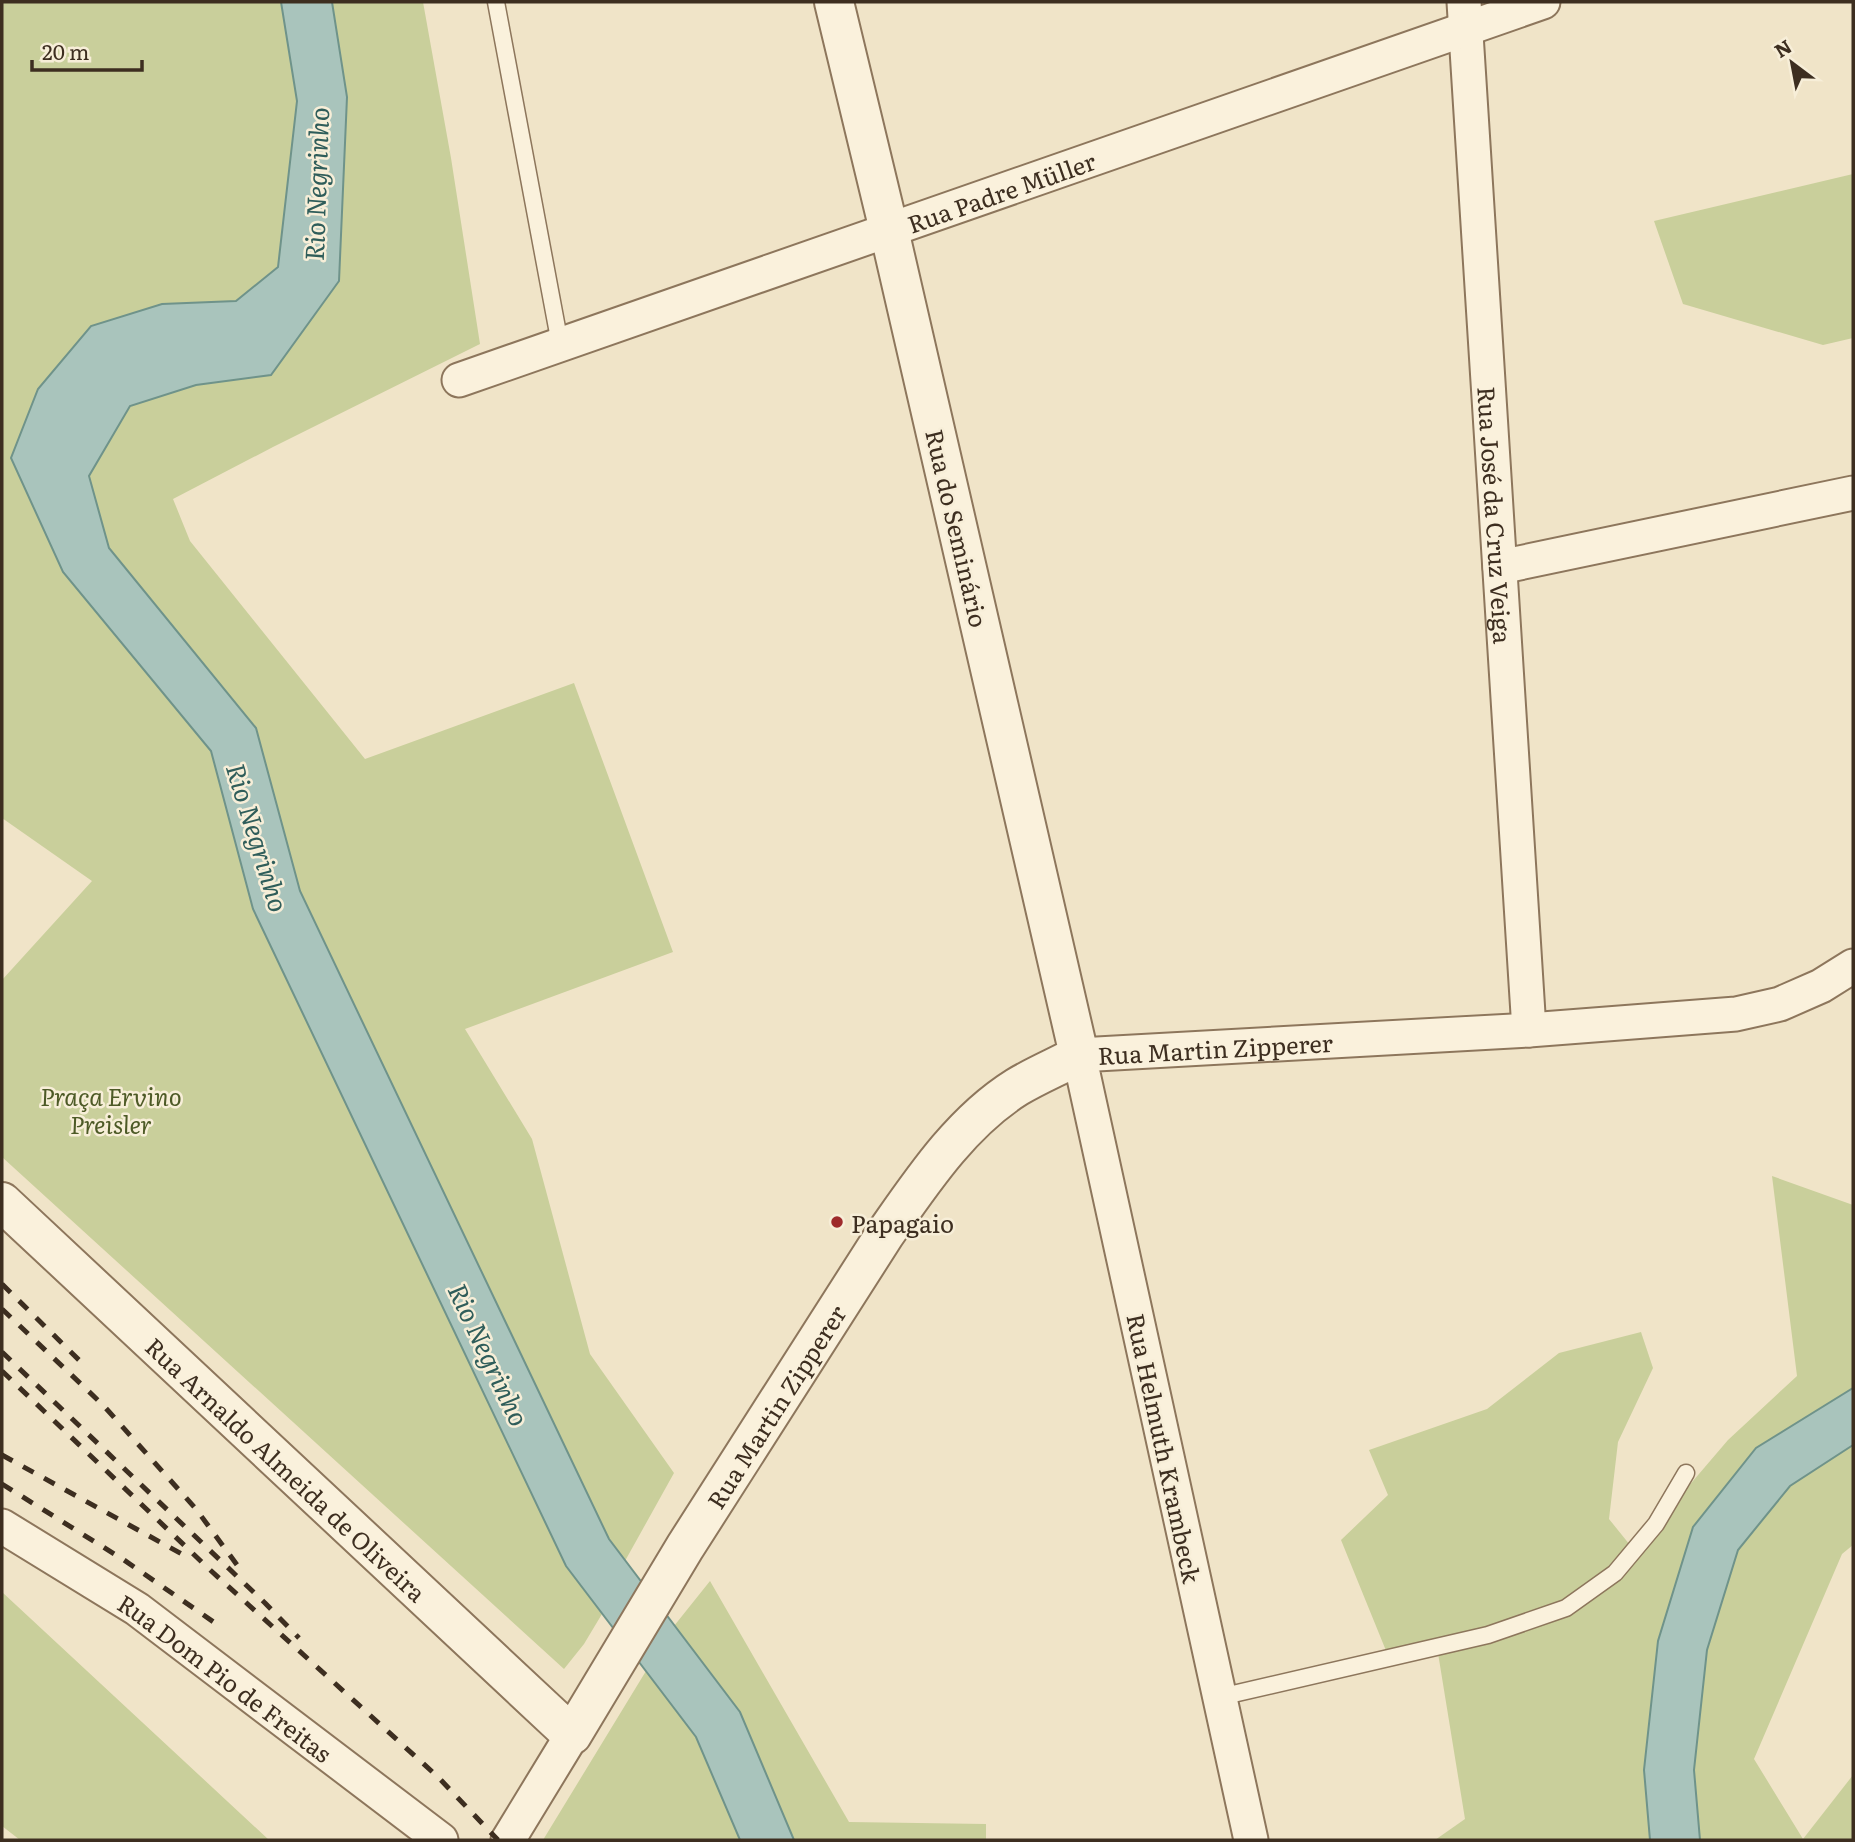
<svg xmlns="http://www.w3.org/2000/svg" width="1855" height="1842" font-family="Literata,serif">
  <style>
    .green { fill: #c9cf9b }
    .water { fill: #a9c4bc; stroke: #6f938a; stroke-width: 2 }
    .lines { fill: none; stroke-linecap: round; stroke-linejoin: round }
    .service-casing { stroke: #8d765c; stroke-width: 19 }
    .minor-casing { stroke: #8d765c; stroke-width: 37 }
    .tertiary-casing { stroke: #8d765c; stroke-width: 42 }
    .service { stroke: #faf1dc; stroke-width: 16 }
    .minor { stroke: #faf1dc; stroke-width: 33 }
    .tertiary { stroke: #faf1dc; stroke-width: 38 }
    .rail { stroke: #3d2e20; stroke-width: 5; stroke-dasharray: 12 12; stroke-linecap: butt }
    .poi-dot { fill: #9e2a2b; stroke: #f7eed8; stroke-width: 2.5 }
    .labels { text-anchor: middle; dominant-baseline: central; stroke-width: 5; stroke-linejoin: round; paint-order: stroke }
    .street-label { font-size: 24px; fill: #3d2e20; stroke: #f7eed8 }
    .park-label { font-size: 24px; font-style: italic; fill: #4d5a26; stroke: #f7eed8 }
    .poi-label { font-size: 24px; fill: #3d2e20; stroke: #f7eed8; text-anchor: start }
    .water-label { font-size: 26px; font-style: italic; fill: #2f5d5a; stroke: #f7eed8 }
  </style>
  <rect width="100%" height="100%" fill="#f0e4c8"/>
  <!-- green -->
  <path class="green" d="M2,2H281L297,101L278,267L236,301L162,304L91,326L63,572L211,751L253,909L566,1566L602,1614L584,1644L564,1669L2,1157V980L92,881L2,818Z
    M332,2H423L451,158L480,344L273,447L173,499L190,541L365,759L574,683L673,952L465,1029L532,1139L590,1354L674,1473L625,1561L609,1539L300,891L256,728L109,548L89,476L130,406L196,385L271,375L347,97Z
    M1853,174V338L1823,345L1683,304L1654,221Z
    M1772,1176L1853,1205V1388L1756,1448L1644,1770L1650,1840H1435L1465,1819L1437,1647L1389,1658L1341,1540L1388,1495L1369,1450L1487,1409L1559,1353L1641,1332L1653,1368L1618,1442L1609,1519L1634,1550L1728,1440L1797,1376Z
    M1853,1445V1545L1842,1554L1754,1759L1803,1839L1853,1775V1840H1700L1694,1770L1707,1650L1738,1550L1790,1485Z
    M710,1581L849,1822L986,1824V1840H794L740,1712L674,1626Z
    M2,1592L269,1840H20L2,1826Z
    M646,1671L696,1737L740,1840H543Z"/>
  <!-- water -->
  <path class="water" d="M281,2H332L347,97L339,281L271,375L196,385L130,406L89,476L109,548L256,728L300,891L609,1539L740,1712L794,1840H740L696,1737L566,1566L253,909L211,751L63,572L11,458L38,389L91,326L162,304L236,301L278,267L297,101Z
    M1853,1388V1445L1790,1486L1738,1550L1707,1650L1694,1770L1700,1840H1650L1644,1770L1658,1641L1693,1527L1756,1448Z"/>
  <g class="lines">
    <!-- service casing -->
    <g class="service-casing">
      <path id="service" d="M496,2L560,344
        M1220,1697L1488,1635L1566,1608L1615,1573L1656,1524L1686,1473"/>
    </g>
    <!-- minor casing -->
    <g class="minor-casing">
      <g id="minor">
        <path id="s1" d="M1464,2L1529,1030"/>
        <path id="s2" d="M459,380L1543,2"/>
        <path d="M1500,567L1853,493"/>
        <path id="s3" d="M2,1526L137,1609L441,1840"/>
        <path d="M508,1840L572,1735"/>
        <path id="s4" d="M1251,1840L1079,1055L1529,1030L1736,1014L1780,1004L1821,986L1853,966"/>
      </g>
    </g>
    <!-- tertiary casing -->
    <g class="tertiary-casing">
      <g id="tertiary">
        <path id="s5" d="M2,1202L572,1735L685,1547L885,1234C922,1181 961,1122 1017,1087C1037,1075 1059,1066 1079,1055L889,230L834,2"/>
      </g>
    </g>
    <!-- service -->
    <use href="#service" class="service"/>
    <!-- minor -->
    <use href="#minor" class="minor"/>
    <!-- tertiary -->
    <use href="#tertiary" class="tertiary"/>
    <!-- rail -->
    <path class="rail" d="M2,1284L82,1363
      M2,1309L103,1405L196,1509L240,1569
      M2,1352L265,1603L299,1638
      M2,1371L208,1568L438,1777L498,1840
      M2,1455L189,1558
      M2,1484L124,1560L218,1625"/>
  </g>
  <!-- markers -->
  <circle class="poi-dot" cx="837" cy="1222" r="7"/>
  <g class="labels">
    <!-- street labels -->
    <g class="street-label">
      <text stroke="none"><textPath href="#s2" startOffset="574">Rua Padre Müller</textPath></text>
      <text stroke="none"><textPath href="#s1" startOffset="514">Rua José da Cruz Veiga</textPath></text>
      <text transform="translate(958 528) rotate(77)">Rua do Seminário</text>
      <text stroke="none"><textPath href="#s4" startOffset="940">Rua Martin Zipperer</textPath></text>
      <text stroke="none"><textPath href="#s5" startOffset="1167">Rua Martin Zipperer</textPath></text>
      <text transform="translate(1165 1448) rotate(78)">Rua Helmuth Krambeck</text>
      <text stroke="none"><textPath href="#s5" startOffset="390">Rua Arnaldo Almeida de Oliveira</textPath></text>
      <text stroke="none"><textPath href="#s3" startOffset="270">Rua Dom Pio de Freitas</textPath></text>
    </g>
    <!-- park labels -->
    <g class="park-label">
      <text x="111" y="1095">Praça Ervino<tspan x="111" dy="28">Preisler</tspan></text>
    </g>
    <!-- poi labels -->
    <g class="poi-label">
      <text x="851" y="1222">Papagaio</text>
    </g>
    <!-- water labels -->
    <g class="water-label">
      <text transform="translate(315 184) rotate(-88)">Rio Negrinho</text>
      <text transform="translate(259 837) rotate(73)">Rio Negrinho</text>
      <text transform="translate(490 1354) rotate(65)">Rio Negrinho</text>
    </g>
  </g>
  <!-- border -->
  <rect width="1855" height="1842" fill="none" stroke="#3d2e20" stroke-width="7"/>
  <!-- north arrow -->
  <g transform="translate(1792 63) rotate(328)" stroke="#f7eed8" stroke-width="5" paint-order="stroke">
  <path d="M0-5L12 26L0 18L-12 26Z" fill="#3d2e20"/>
  <text y="-10" font-size="19" font-weight="bold" text-anchor="middle" fill="#3d2e20">N</text>
  </g>
  <!-- scale -->
  <path d="M32 60v10h110v-10" fill="none" stroke="#3d2e20" stroke-width="3.5"/>
  <text x="42" y="60" font-size="21" fill="#3d2e20" stroke="#f7eed8" stroke-width="5" paint-order="stroke">20 m</text>
</svg>
